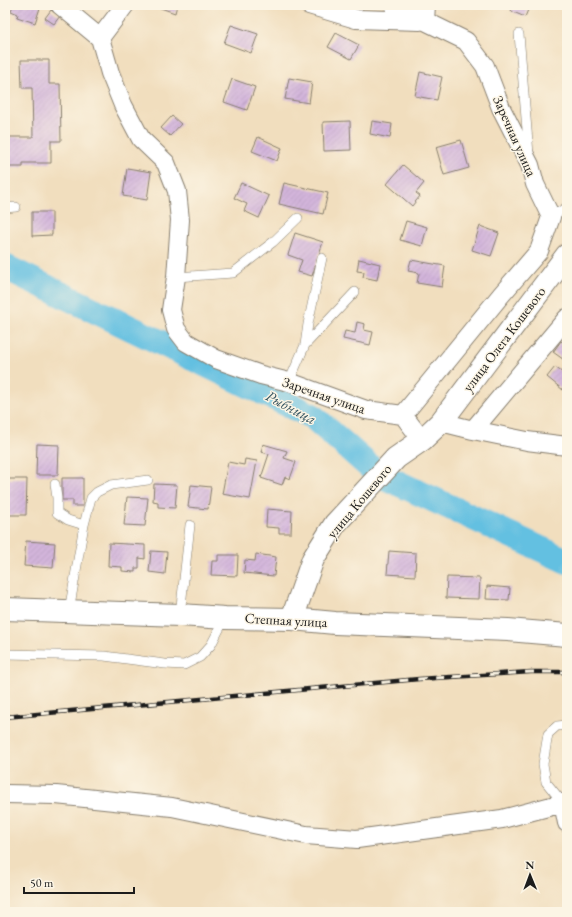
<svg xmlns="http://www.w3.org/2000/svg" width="572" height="917" font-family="'EB Garamond',serif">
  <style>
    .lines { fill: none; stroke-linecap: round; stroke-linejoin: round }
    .river { stroke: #63c0e1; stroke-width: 26 }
    .building { fill: url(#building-hatch) }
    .lane-casing { stroke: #867d6d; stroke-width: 10 }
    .street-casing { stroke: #867d6d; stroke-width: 20 }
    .secondary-casing { stroke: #867d6d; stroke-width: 24 }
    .lane { stroke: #fff; stroke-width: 9 }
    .street { stroke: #fff; stroke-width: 18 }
    .secondary { stroke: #fff; stroke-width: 22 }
    .rail-casing { stroke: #1c1c1c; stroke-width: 4.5 }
    .rail { stroke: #fcf5e5; stroke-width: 3; stroke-dasharray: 9; stroke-linecap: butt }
    .labels { text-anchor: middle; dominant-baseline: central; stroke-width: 3; stroke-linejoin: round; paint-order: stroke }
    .street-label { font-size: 14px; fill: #1c1c1c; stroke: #fcf5e5 }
    .water-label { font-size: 15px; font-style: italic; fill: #355561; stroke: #fcf5e5 }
  </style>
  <defs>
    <pattern id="building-hatch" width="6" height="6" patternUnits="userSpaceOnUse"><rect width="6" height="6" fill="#d3b5dc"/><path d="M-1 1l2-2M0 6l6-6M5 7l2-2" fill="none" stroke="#b59bbc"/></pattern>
  </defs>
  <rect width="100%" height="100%" fill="#fcf5e5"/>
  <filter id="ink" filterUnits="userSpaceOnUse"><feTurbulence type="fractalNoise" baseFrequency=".025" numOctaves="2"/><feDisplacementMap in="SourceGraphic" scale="8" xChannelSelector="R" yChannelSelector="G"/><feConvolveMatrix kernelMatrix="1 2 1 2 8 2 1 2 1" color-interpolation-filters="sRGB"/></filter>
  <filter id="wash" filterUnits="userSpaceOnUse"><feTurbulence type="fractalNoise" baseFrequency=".012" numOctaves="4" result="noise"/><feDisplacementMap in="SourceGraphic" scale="16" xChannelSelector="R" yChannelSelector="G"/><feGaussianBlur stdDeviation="0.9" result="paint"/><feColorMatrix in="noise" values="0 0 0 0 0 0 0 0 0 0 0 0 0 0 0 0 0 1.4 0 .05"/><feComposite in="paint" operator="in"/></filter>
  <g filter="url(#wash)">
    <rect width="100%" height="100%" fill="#f1debe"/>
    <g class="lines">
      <!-- river -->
      <path class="river" d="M5,267L312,416L378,474L567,561"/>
    </g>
    <g id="blocks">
      <!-- building -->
      <path class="building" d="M13,5H41L35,23L17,17L18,14L11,11Z
        M152,5H177L175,13Z
        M514,5H530L525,17L511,11Z
        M51,10L60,16L54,24L45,18Z
        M231,25L258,34L251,53L224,43Z
        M336,33L359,45L351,59L328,47Z
        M21,60H49V84H60L61,141H51V163H23V167H5V137H33L32,88H22Z
        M420,72L442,77L437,100L415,96Z
        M289,78L312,82L309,103L285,99Z
        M232,79L255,87L247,110L224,102Z
        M172,116L181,124L170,136L161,128Z
        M350,121L351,150L324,151L323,122Z
        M372,121L392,124L390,138L370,134Z
        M258,137L282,148L277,161L252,151Z
        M461,140L469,168L444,175L436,147Z
        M403,165L424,183L416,193L420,196L412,206L387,184Z
        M127,168L151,172L147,200L123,196Z
        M241,183L269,196L259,218L244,211L247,204L234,198Z
        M284,183L328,193L323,214L279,204Z
        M32,212H52V235L32,236Z
        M406,221L427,227L422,246L400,240Z
        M480,226L499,233L491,256L472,250Z
        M295,233L323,242L312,276L298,272L302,260L288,255Z
        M359,259L380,264L377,280L363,277L364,272L357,271Z
        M411,260L445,266L442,287L417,283L419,273L408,271Z
        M357,322L365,324L364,330L373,332L370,345L343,339L345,331L355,333Z
        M561,341L567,345V362L553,352Z
        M555,367L567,376V385L563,390L547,377Z
        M37,444L59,445L58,475H36Z
        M263,444L287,451L284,458L296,462L290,479L285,477L282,485L261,478L269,454L261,452Z
        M245,459L257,461L250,499L222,494L228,462L244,465Z
        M62,478H83V506H73V500H62Z
        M5,479H27L26,515H5Z
        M154,484L177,485L175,508L158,507V502L153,501Z
        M191,485L211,487L208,509L188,507Z
        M127,497L148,498L145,526L124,525Z
        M267,509L292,511L291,533H279V528L266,527Z
        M26,541L55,543L53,568L24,566Z
        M109,543L145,545V559L139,558V568H135V572L122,571V567L108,566Z
        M151,551L167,552L165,574L149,572Z
        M389,551L416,553L415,576L387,574Z
        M256,554L276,557L274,576L244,573L245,560L255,561Z
        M218,555H238L237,576L211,575L212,561H218Z
        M447,577L480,578L479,599L446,598Z
        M487,586L510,588L509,600L486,599Z"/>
    </g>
  </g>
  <g filter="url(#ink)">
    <use href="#blocks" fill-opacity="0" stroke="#867d6d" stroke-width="1"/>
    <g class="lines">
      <!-- lane casing -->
      <g class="lane-casing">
        <path id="lane" d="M519,34L529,154
          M5,208L16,207
          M551,217L567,207
          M176,277L233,273L273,242L298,218
          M305,345L308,324L322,258
          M289,382L305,345L355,292
          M55,484L57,498V513L68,520L84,525
          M69,611L84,525L91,498L97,492L111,485L148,480
          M180,615L190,525
          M5,654L104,656L165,664L184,665L200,657L211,645L225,618
          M563,803L546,782L543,764L548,734L557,726L567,725"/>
      </g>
      <!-- street casing -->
      <g class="street-casing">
        <path id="street" d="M60,5L100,38L110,73L123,105L141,139L166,163L177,191L180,220L176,277L171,310L176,329L186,342L216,359L261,375L289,382L366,410L403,415
          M309,5L356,19L420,21
          M394,5L425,21L466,41L485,66L501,108L530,165L535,184L551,217L539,251L501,295L403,415
          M425,21L426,5
          M100,38L125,5
          M403,415L422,440
          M441,422L473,430L527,441L567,446
          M473,430L567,318
          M5,794L56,795L172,807L306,835L357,839L502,819L563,803
          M567,802L563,803L567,823"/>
      </g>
      <!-- secondary casing -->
      <g class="secondary-casing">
        <path id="secondary" d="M5,609L180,615L225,618L292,619L335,623L508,630L567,635
          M292,619L313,559L335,524L396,458L422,440L441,422L567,255"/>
      </g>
      <!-- lane -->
      <use href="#lane" class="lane"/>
      <!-- street -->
      <use href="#street" class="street"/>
      <!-- secondary -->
      <use href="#secondary" class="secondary"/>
      <!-- rail casing -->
      <g class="rail-casing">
        <path id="rail" d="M5,717L419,679L531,672H567"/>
      </g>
      <!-- rail -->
      <use href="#rail" class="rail"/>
    </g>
  </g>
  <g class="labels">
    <!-- street labels -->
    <g class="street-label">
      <text transform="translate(515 136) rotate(66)">Заречная улица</text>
      <text transform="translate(504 339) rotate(-53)">улица Олега Кошевого</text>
      <text transform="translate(324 395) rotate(19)">Заречная улица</text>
      <text transform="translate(359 501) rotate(-50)">улица Кошевого</text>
      <text transform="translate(286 620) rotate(3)">Степная улица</text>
    </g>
    <!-- water labels -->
    <g class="water-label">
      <text transform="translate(291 407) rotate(28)">Рыбница</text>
    </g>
  </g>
  <!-- margin -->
  <rect width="572" height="917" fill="none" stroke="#fcf5e5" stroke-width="20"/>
  <!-- north arrow -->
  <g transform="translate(530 875) rotate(359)" stroke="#fcf5e5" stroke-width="3" paint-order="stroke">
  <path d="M0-3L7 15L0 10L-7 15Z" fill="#1c1c1c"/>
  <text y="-6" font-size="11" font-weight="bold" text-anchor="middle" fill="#1c1c1c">N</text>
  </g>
  <!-- scale -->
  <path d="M24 887v6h110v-6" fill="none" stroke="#1c1c1c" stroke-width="2"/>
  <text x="30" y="887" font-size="12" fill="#1c1c1c" stroke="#fcf5e5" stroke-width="3" paint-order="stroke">50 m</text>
</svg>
